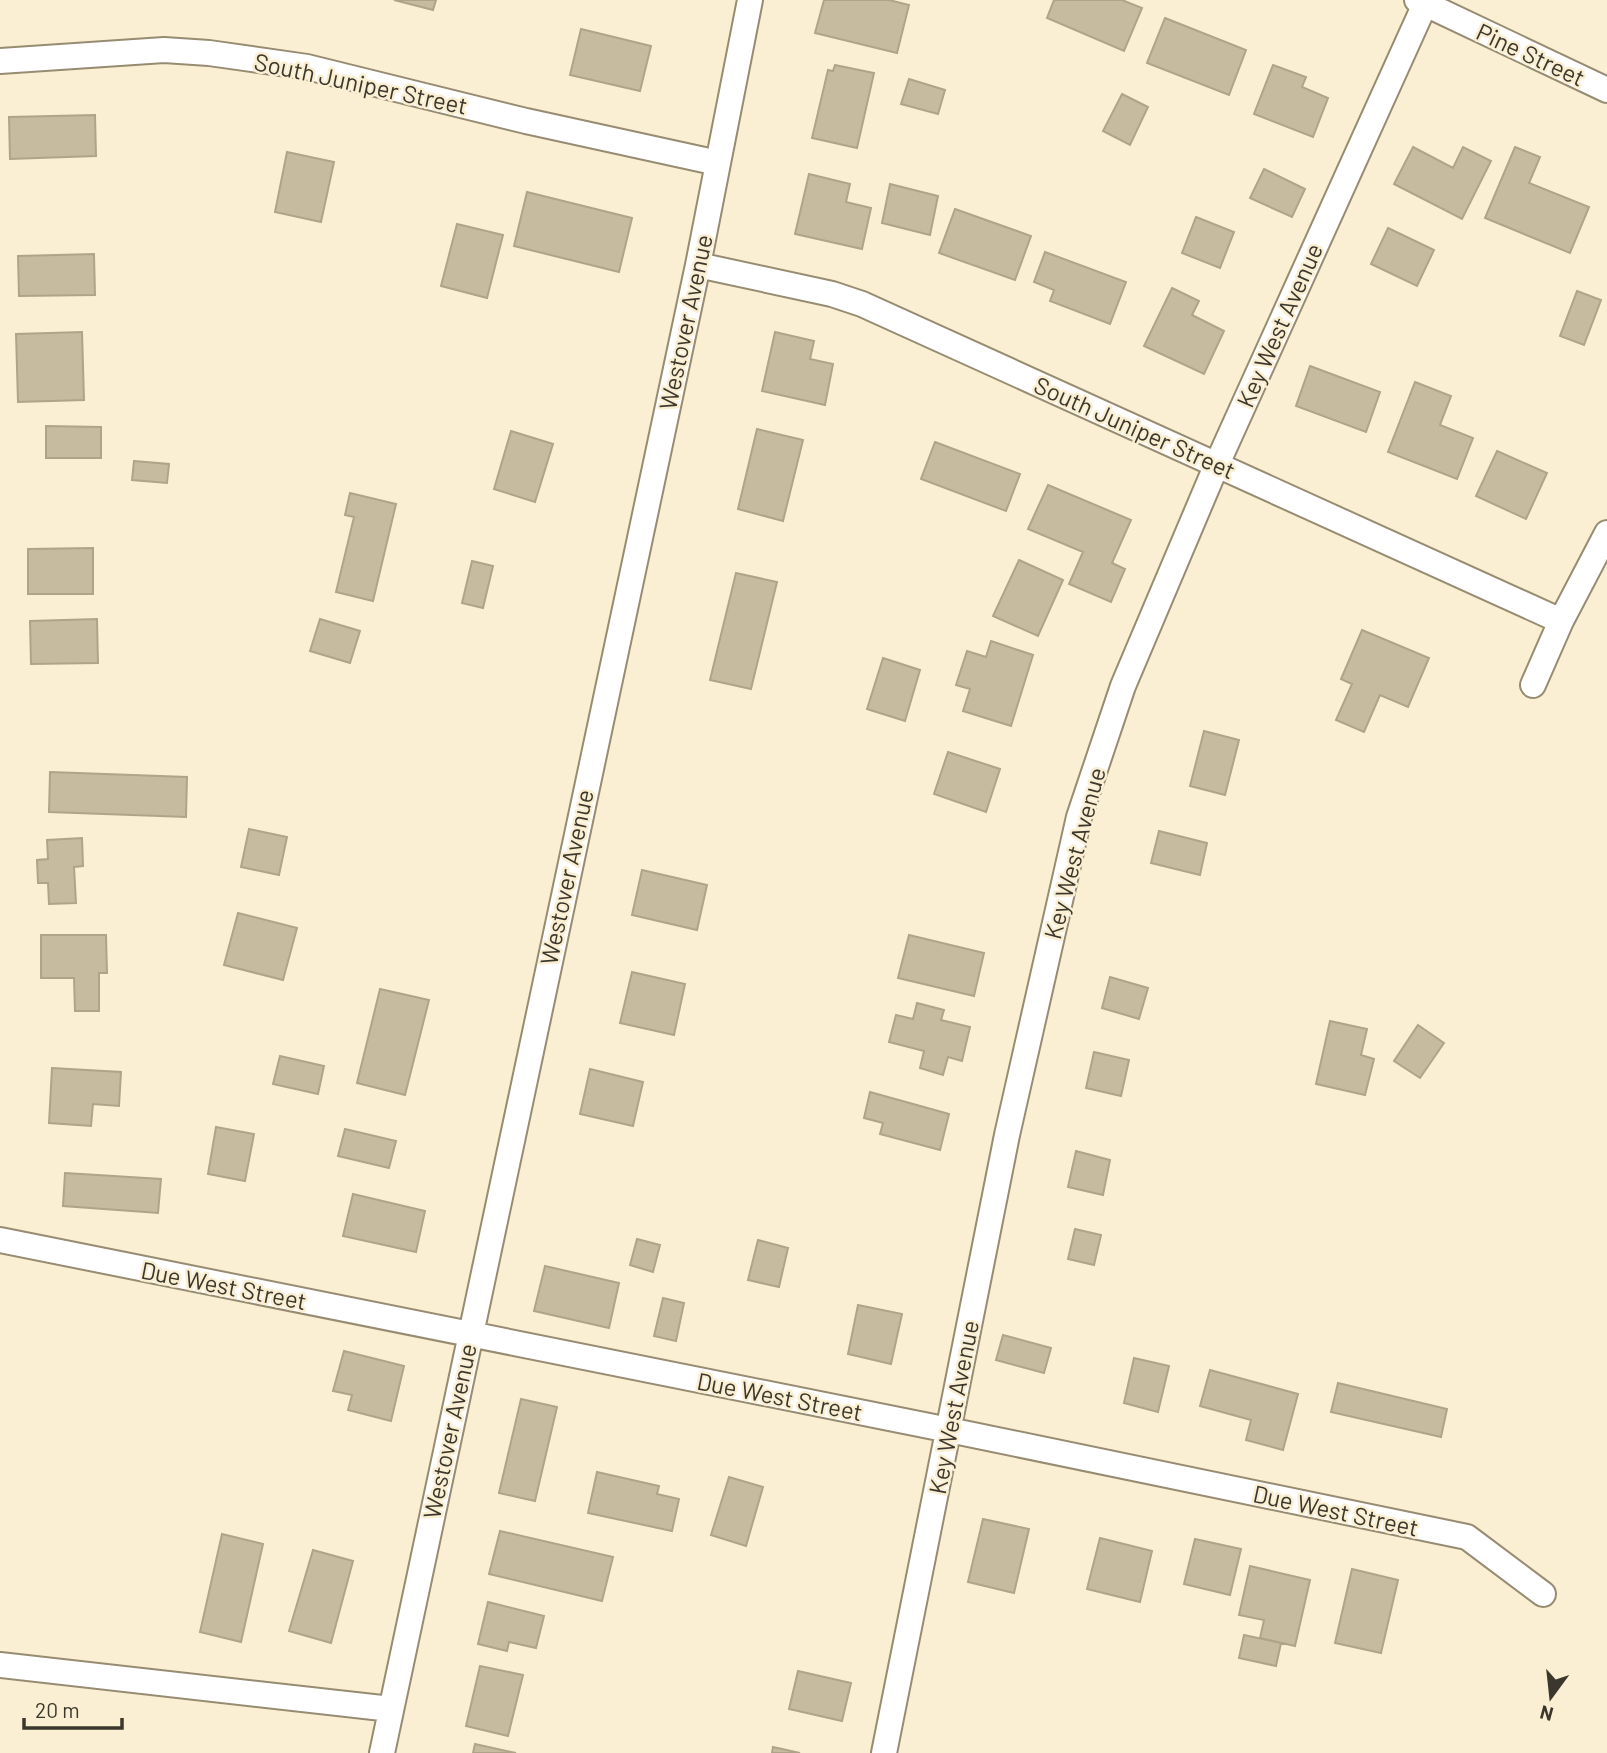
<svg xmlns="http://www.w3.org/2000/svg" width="1607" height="1753" font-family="Barlow,sans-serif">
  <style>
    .building { fill: #c6ba9f; stroke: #afa48a; stroke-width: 2 }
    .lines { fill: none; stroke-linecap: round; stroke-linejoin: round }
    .minor-casing { stroke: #978c72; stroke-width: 28 }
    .minor { stroke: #fff; stroke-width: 24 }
    .labels { text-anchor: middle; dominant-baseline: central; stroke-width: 5; stroke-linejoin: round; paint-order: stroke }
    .street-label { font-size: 24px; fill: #3b372c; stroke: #fbefd3 }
  </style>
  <rect width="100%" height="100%" fill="#fbefd3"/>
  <!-- building -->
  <path class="building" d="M394,0H436L433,10Z
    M824,0H889L909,5L897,53L815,33Z
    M1054,0H1122L1142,8L1124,51L1047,18Z
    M1165,18L1246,50L1229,95L1147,63Z
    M581,29L651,46L640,91L570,75Z
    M835,65L874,73L857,148L812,138L828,70L833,71Z
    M1273,65L1306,77L1302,87L1328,98L1313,137L1254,114Z
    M909,79L945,90L938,114L901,104Z
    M1122,94L1148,107L1130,145L1103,131Z
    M95,115L96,156L10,159L9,117Z
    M1413,147L1453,168L1463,147L1491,161L1462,219L1394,184Z
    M1515,147L1540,157L1529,183L1589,207L1570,253L1485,218Z
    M287,152L334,162L321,222L275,212Z
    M1264,169L1305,189L1292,217L1250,198Z
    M809,174L850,184L846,202L871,208L862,249L795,234Z
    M890,184L938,196L930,235L882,223Z
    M527,192L632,218L619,272L514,246Z
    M955,209L1031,236L1015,280L939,253Z
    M1196,217L1234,232L1220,268L1182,253Z
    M457,224L503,235L487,298L441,286Z
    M1388,228L1434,250L1417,286L1371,264Z
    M1045,252L1126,282L1110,324L1050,301L1054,290L1034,282Z
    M94,254L95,295L19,296L18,256Z
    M1172,288L1199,301L1192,315L1224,331L1204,374L1144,346Z
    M1577,291L1601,300L1584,345L1560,336Z
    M82,332L84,400L18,402L16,334Z
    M775,332L814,341L810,359L833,364L825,405L762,391Z
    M1310,366L1380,392L1366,432L1296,406Z
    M1415,382L1451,396L1440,425L1473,438L1457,479L1388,452Z
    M46,426L101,427V458H46Z
    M757,429L803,440L783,521L738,509Z
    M511,431L553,444L535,502L494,489Z
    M935,442L1020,474L1006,511L921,479Z
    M1497,451L1547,473L1526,519L1476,496Z
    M134,461L169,464L167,483L132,480Z
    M1048,485L1131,520L1112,563L1125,569L1111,602L1069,584L1083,552L1028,529Z
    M350,493L396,504L373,601L336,592L354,517L345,515Z
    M93,548V594H28V549Z
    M1019,560L1063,580L1038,636L993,616Z
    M472,561L493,566L483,608L462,603Z
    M736,573L777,582L751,689L710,680Z
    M97,619L98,663L31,664L30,621Z
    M320,619L360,631L350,663L310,651Z
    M1362,630L1429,658L1408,707L1380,695L1364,732L1336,720L1352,684L1341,679Z
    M991,641L1033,655L1011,726L963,711L970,689L956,685L967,651L986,657Z
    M883,658L920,670L905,721L867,709Z
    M1204,731L1239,740L1225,795L1190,786Z
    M948,752L1000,769L986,812L934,794Z
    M50,772L187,777L186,817L49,812Z
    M249,829L287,837L279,875L241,867Z
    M1159,831L1207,843L1200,875L1151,863Z
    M82,838L83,866L74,867L76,903L49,904L48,883H38L37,860L48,859L47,840Z
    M642,870L707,885L697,930L632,915Z
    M238,913L297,928L283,980L224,965Z
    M41,935H106L107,973H99V1011H75L74,978H41Z
    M909,935L984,953L974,996L898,978Z
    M632,972L685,984L674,1035L620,1023Z
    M1110,977L1148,988L1139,1019L1102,1008Z
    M380,989L429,1000L405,1095L357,1083Z
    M917,1003L944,1010L941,1020L970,1027L962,1061L948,1057L943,1075L920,1068L924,1051L889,1042L896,1015L913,1019Z
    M1330,1021L1367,1029L1361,1055L1374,1059L1365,1095L1316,1084Z
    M1418,1025L1444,1043L1420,1078L1394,1061Z
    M1094,1052L1129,1060L1121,1096L1086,1088Z
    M280,1056L324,1066L318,1094L273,1084Z
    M52,1068L121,1072L119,1106L93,1104L91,1126L49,1123Z
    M590,1069L643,1082L633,1126L580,1114Z
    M870,1092L949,1114L940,1150L880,1134L883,1123L864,1118Z
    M216,1127L254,1134L245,1181L208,1174Z
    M345,1129L396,1141L389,1168L338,1156Z
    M1076,1151L1110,1160L1103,1195L1068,1187Z
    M65,1173L161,1179L158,1213L63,1206Z
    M353,1194L425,1211L416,1252L343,1236Z
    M1075,1229L1101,1235L1094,1265L1068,1259Z
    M637,1239L660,1245L653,1272L630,1265Z
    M758,1240L788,1248L779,1287L748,1280Z
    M545,1266L619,1283L609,1328L534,1311Z
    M663,1298L684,1303L676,1341L654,1336Z
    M858,1305L902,1314L891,1364L848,1354Z
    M1003,1335L1051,1348L1044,1373L996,1360Z
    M344,1351L404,1366L391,1421L348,1410L352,1395L333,1391Z
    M1134,1358L1169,1366L1158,1412L1124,1403Z
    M1210,1370L1298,1394L1283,1450L1246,1440L1251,1420L1200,1406Z
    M1338,1383L1447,1409L1441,1437L1331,1412Z
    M521,1399L557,1407L535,1501L499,1493Z
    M597,1472L659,1486L657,1494L679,1499L672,1531L588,1513Z
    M729,1477L763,1487L746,1546L711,1535Z
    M983,1519L1029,1529L1014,1593L968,1582Z
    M500,1531L613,1557L602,1601L489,1574Z
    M222,1534L263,1544L241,1642L200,1632Z
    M1100,1538L1152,1551L1140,1602L1087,1589Z
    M1195,1539L1241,1549L1230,1595L1184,1584Z
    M313,1550L353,1561L331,1643L289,1631Z
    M1250,1566L1310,1580L1295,1646L1260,1638L1264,1620L1239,1615Z
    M1352,1569L1398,1580L1381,1653L1335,1643Z
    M488,1602L544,1616L536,1648L509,1642L507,1651L478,1644Z
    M1244,1635L1281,1643L1276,1666L1239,1658Z
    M480,1666L523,1675L508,1736L466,1726Z
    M798,1671L851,1683L842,1721L789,1709Z
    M475,1744L516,1753H473Z
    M773,1747L800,1753H772Z"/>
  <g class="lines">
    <!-- minor casing -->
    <g class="minor-casing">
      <path id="minor" d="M1417,0L1607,90
        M0,61L164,50L209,53L307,67L526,121L718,163
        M698,265L832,294L862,304L1561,621
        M1533,685L1561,621L1607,533
        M0,1240L949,1430L1467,1537L1543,1594
        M0,1665L391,1709
        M382,1753L698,265L750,0
        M884,1753L1007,1135L1079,817L1123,686L1217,464L1425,4"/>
    </g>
    <!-- minor -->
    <use href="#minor" class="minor"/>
  </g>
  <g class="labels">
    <!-- street labels -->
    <g class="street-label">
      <text transform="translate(1531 54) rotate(25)">Pine Street</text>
      <text transform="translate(361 83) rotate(12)">South Juniper Street</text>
      <text transform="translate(685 322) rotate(-78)">Westover Avenue</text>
      <text transform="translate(1279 325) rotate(-66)">Key West Avenue</text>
      <text transform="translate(1135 427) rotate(24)">South Juniper Street</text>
      <text transform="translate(1074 853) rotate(-75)">Key West Avenue</text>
      <text transform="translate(566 877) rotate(-78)">Westover Avenue</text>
      <text transform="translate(224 1285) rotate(11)">Due West Street</text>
      <text transform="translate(780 1396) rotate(11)">Due West Street</text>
      <text transform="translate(953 1407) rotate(-79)">Key West Avenue</text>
      <text transform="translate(449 1431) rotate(-78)">Westover Avenue</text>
      <text transform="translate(1336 1510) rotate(12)">Due West Street</text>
    </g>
  </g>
  <!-- north arrow -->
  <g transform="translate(1551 1697) rotate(195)" stroke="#fbefd3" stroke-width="5" paint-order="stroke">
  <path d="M0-5L12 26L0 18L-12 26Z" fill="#3b372c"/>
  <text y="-10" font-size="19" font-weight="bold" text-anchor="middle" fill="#3b372c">N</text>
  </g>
  <!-- scale -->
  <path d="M24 1718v10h98v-10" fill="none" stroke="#3b372c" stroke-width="3.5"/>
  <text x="35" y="1718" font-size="21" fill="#3b372c" stroke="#fbefd3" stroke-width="5" paint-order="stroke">20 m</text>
</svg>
